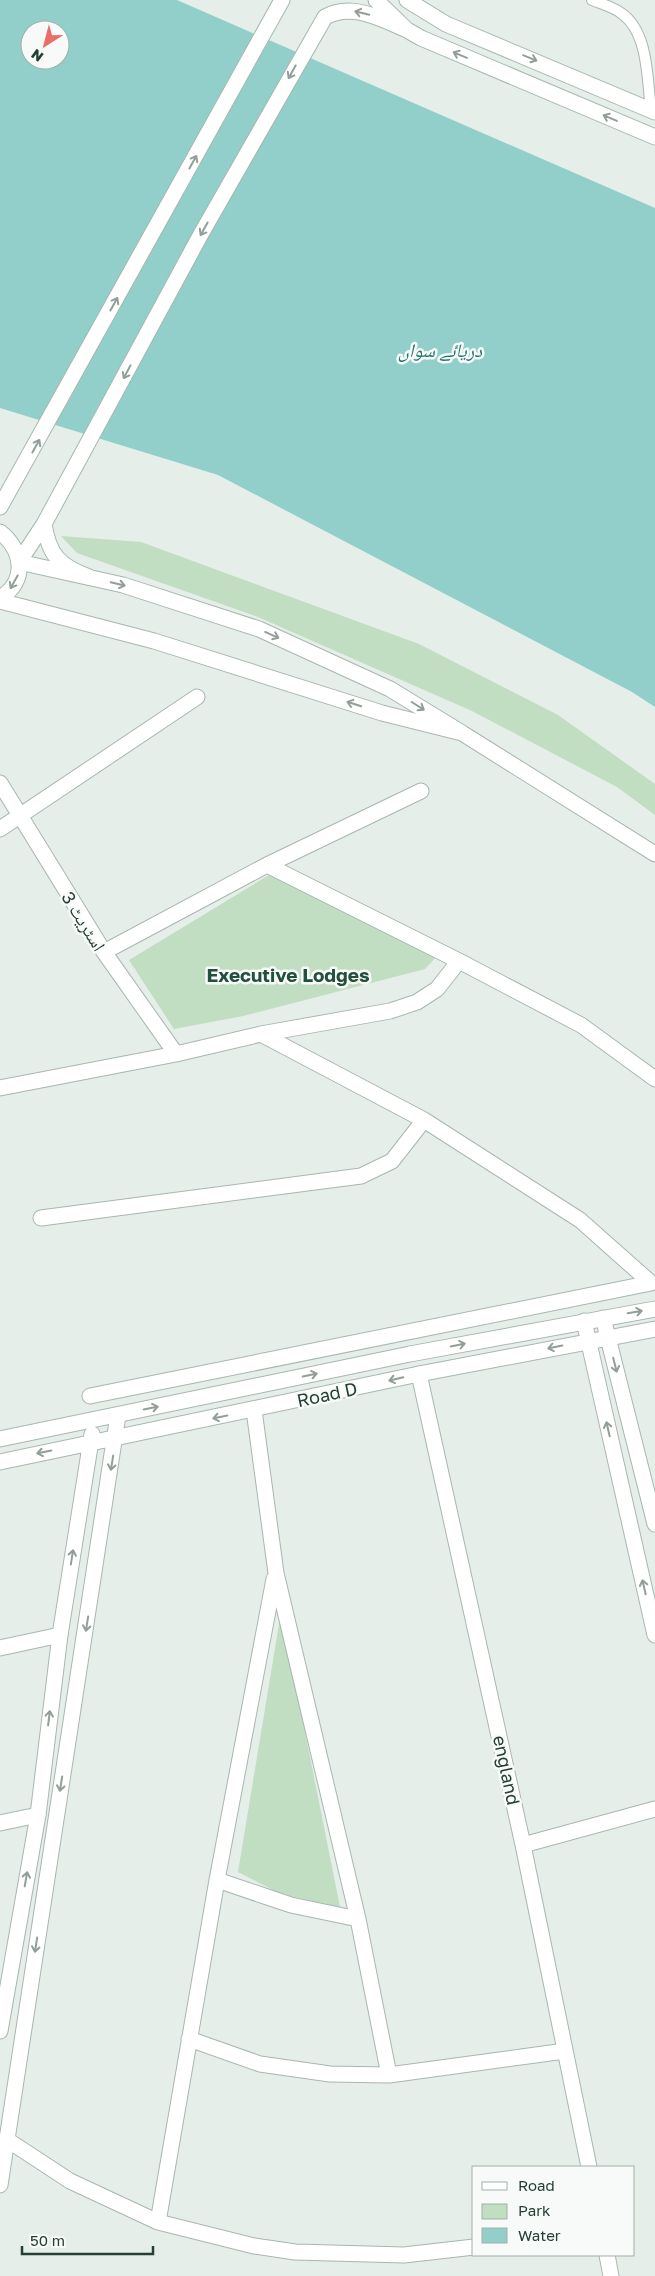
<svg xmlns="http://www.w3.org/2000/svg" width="655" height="2276" font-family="'Golos Text','Noto Naskh Arabic',sans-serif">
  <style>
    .green { fill: #c1ddc2 }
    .water { fill: #92cfcb; fill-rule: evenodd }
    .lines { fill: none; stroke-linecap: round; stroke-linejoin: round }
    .service-casing { stroke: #a9b6af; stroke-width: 12 }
    .minor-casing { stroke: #a9b6af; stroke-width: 17 }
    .tertiary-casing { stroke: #a9b6af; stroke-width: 17 }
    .secondary-casing { stroke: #a5b9ae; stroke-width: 17 }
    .service { stroke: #fff; stroke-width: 10 }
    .minor { stroke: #fff; stroke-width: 15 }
    .tertiary { stroke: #fff; stroke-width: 15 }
    .secondary { stroke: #fff; stroke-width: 15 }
    .oneway { stroke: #929f99 }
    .labels { text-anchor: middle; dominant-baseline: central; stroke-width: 5; stroke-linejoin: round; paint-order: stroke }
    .street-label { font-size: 18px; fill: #263f33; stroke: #f7faf8 }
    .water-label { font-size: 19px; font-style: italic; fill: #237874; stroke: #f7faf8 }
    .neighbourhood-label { font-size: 19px; font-weight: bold; fill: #23503b; stroke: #f7faf8 }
  </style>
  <rect width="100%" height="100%" fill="#e6eee9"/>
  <!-- green -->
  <path class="green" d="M61,536L141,542L419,644L558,715L655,784V815L617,787L472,711L258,617L77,553Z
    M269,875L437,956L425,969L243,1016L174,1029L129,960Z
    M281,1612L340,1907L281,1894L238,1872Z"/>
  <!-- water -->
  <path class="water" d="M0,0H177L655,208V707L632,692L218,475L0,408ZM30,30H60V60H30Z"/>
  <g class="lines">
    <!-- service casing -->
    <g class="service-casing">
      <path id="service" d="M592,0C602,4 613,7 621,13C649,32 647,80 651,110"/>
    </g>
    <!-- minor casing -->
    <g class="minor-casing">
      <path id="minor" d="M0,783L104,952L176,1054
        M0,829L197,697
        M267,865L459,961L581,1025L655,1079
        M104,952L267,865L421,791
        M261,1034L424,1120L580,1220L651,1283
        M0,1088L176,1054L261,1034L390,1011L417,1002L437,989L459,961
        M41,1218L361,1176L392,1161L424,1120
        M603,1318L655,1524
        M584,1321L655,1635
        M419,1374L523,1845L589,2167
        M90,1396L651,1283
        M254,1410L276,1573L358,1919L389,2075
        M0,1648L60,1635
        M0,1823L38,1815
        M523,1845L655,1809
        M217,1880L291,1905L358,1919
        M189,2039L260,2064L330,2074L389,2075L565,2051
        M6,2139L70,2181L158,2222L254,2246L295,2252L404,2255L474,2247
        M158,2222L217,1880L274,1579
        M607,2255L611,2276"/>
    </g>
    <!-- tertiary casing -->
    <g class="tertiary-casing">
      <path id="tertiary" d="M0,601L154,641L382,713L462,733L390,689L259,629L123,585L19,562
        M462,733L655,854
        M0,1439L410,1354L655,1309
        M0,1462L419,1374L655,1329
        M0,2031L38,1815L60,1635L92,1434
        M0,2185L118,1415"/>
    </g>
    <!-- secondary casing -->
    <g class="secondary-casing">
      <path id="secondary" d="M376,0L407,30L421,38L655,137
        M407,0L446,24L655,112
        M0,507L282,0
        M44,524C49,555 59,566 89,577
        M0,532C23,550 28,581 0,598
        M19,562L44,524L201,234L325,17C352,2 381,19 407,30"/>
    </g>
    <!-- service -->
    <use href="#service" class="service"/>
    <!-- minor -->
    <use href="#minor" class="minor"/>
    <!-- tertiary -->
    <use href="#tertiary" class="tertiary"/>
    <!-- secondary -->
    <use href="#secondary" class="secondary"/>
  </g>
  <!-- one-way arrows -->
  <defs><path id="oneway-shaft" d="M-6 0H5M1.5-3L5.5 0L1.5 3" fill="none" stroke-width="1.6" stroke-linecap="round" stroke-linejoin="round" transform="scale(1.25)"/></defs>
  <g class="oneway">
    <use href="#oneway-shaft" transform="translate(362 13) rotate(-166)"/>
    <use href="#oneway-shaft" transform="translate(460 55) rotate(-157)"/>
    <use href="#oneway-shaft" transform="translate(530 58) rotate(22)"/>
    <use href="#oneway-shaft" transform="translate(292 72) rotate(119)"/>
    <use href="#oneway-shaft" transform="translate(610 118) rotate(-157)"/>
    <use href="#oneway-shaft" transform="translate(193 162) rotate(-61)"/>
    <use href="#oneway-shaft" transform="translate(204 229) rotate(119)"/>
    <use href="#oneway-shaft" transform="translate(114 304) rotate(-61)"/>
    <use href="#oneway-shaft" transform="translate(127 372) rotate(118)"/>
    <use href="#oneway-shaft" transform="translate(36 446) rotate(-61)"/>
    <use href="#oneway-shaft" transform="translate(14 582) rotate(119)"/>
    <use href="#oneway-shaft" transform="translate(118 584) rotate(13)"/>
    <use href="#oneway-shaft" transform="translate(272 635) rotate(24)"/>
    <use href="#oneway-shaft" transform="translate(354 704) rotate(-162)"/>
    <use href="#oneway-shaft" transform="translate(418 706) rotate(32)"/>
    <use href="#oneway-shaft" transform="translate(635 1312) rotate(-10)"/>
    <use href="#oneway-shaft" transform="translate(458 1345) rotate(-11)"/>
    <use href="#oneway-shaft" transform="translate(555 1347) rotate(169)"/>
    <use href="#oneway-shaft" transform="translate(615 1365) rotate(76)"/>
    <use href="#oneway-shaft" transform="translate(310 1375) rotate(-12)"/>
    <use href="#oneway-shaft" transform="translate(396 1379) rotate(167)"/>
    <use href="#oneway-shaft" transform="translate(151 1408) rotate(-12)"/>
    <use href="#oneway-shaft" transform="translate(220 1417) rotate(168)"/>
    <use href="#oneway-shaft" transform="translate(608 1429) rotate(-103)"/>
    <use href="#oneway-shaft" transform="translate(44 1452) rotate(168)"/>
    <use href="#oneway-shaft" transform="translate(112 1463) rotate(99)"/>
    <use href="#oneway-shaft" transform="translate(72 1557) rotate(-81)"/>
    <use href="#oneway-shaft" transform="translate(644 1587) rotate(-103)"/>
    <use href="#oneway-shaft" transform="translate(87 1624) rotate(99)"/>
    <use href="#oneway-shaft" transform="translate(49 1718) rotate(-83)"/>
    <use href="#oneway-shaft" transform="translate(61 1784) rotate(99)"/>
    <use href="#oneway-shaft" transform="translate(26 1879) rotate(-80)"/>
    <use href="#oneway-shaft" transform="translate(36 1945) rotate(99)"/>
  </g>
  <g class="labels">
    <!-- street labels -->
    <g class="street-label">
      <text transform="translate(84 921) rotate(58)">اسٹریٹ 3</text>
      <text transform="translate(327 1394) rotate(-12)">Road D</text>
      <text transform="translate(507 1770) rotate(78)">england</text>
    </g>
    <!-- water labels -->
    <g class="water-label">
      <text x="440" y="349">دریائے سواں</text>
    </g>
    <!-- neighbourhood labels -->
    <g class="neighbourhood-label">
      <text x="288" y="974">Executive Lodges</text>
    </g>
  </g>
  <!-- legend -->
  <rect x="472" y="2166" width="162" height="90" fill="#f7faf8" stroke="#a3afa9"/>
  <rect x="482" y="2182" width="25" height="8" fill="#ffffff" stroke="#a3afa9"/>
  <text x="518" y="2191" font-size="15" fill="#263f33">Road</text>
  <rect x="482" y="2204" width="25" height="15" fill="#c1ddc2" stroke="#a3afa9"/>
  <text x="518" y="2216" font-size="15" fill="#263f33">Park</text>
  <rect x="482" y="2228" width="25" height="15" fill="#92cfcb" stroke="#a3afa9"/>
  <text x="518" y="2241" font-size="15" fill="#263f33">Water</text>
  <!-- north arrow -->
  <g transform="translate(45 45) rotate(216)"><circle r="24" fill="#f7faf8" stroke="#a3afa9"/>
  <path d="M0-4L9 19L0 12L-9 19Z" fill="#e96d69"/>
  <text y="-8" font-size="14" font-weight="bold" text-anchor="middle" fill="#263f33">N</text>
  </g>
  <!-- scale -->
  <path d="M22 2246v8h131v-8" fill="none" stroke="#263f33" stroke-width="2.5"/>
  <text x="30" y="2246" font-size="15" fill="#263f33" stroke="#f7faf8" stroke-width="4" paint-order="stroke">50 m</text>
</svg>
